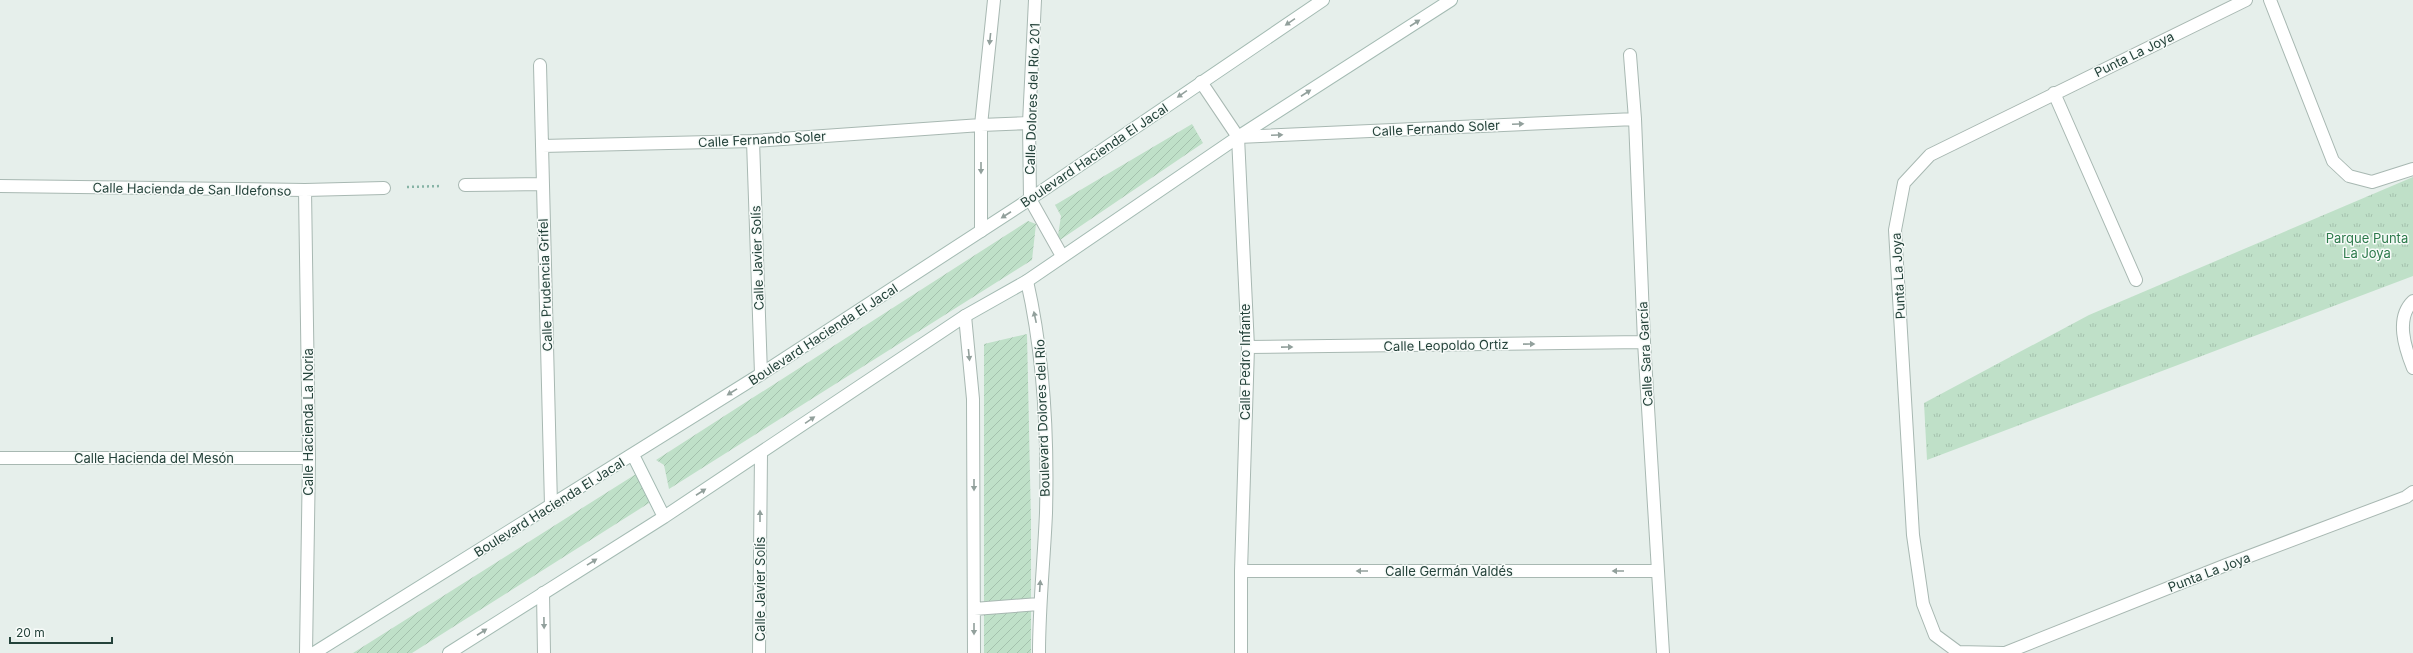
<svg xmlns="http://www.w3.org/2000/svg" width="2413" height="653" font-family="Inter,sans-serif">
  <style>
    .grass { fill: url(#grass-tufts) }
    .garden { fill: url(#garden-furrows) }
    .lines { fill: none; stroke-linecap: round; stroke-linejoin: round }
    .lane-casing { stroke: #a8b8b2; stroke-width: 14 }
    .street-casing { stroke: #a8b8b2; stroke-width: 14 }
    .secondary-casing { stroke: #a4bbb3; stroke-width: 14 }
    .path { stroke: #86b3a5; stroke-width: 2.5; stroke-dasharray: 2 3; stroke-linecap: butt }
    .lane { stroke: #fff; stroke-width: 12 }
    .street { stroke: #fff; stroke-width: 12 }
    .secondary { stroke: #fff; stroke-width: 12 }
    .oneway { fill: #92a09c }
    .labels { text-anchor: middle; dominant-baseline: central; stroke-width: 3; stroke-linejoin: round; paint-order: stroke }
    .street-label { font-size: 13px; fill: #24423a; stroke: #f7fbf9 }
    .park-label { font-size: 13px; fill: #2d7a4b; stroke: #f7fbf9 }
  </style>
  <defs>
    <pattern id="grass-tufts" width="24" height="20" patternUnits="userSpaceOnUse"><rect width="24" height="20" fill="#bfe0c8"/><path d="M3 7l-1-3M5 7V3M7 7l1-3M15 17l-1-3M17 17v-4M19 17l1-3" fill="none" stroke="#a4c1ad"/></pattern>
    <pattern id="garden-furrows" width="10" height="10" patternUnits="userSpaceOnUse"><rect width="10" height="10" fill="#bfe0c8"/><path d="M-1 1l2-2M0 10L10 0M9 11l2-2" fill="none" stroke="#a4c1ad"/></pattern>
  </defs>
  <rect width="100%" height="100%" fill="#e6efeb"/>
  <!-- grass -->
  <path class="grass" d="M2413,177V276L1927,460L1924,403L2089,315Z"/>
  <!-- garden -->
  <path class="garden" d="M1192,124L1203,143L1057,242L1061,216L1055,205Z
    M1028,221L1036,224L1032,260L669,489L664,465L656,460Z
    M1027,334L1031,521V653H984V344Z
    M636,474L644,480L649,503L412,653H353Z"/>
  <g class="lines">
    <!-- lane casing -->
    <g class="lane-casing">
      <path id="lane" d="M2270,0L2333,161L2349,176L2372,182L2413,169
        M2054,93L2136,280
        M2413,301C2395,318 2405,348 2413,368
        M2003,653L1958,652L1935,635L1923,604L1913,535L1895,230L1904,183L1930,155L2246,0
        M2005,653L2226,565L2406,497L2413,492"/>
    </g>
    <!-- street casing -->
    <g class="street-casing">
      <path id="street" d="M1035,0L1029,123L1030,199L1062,256
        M1630,55L1635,119L1644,342L1663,653
        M540,65L551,505
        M1201,82L1238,137L1248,347L1241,571V653
        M1238,137L1635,119
        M753,141L761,374
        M542,146L753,141L981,125L1029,123
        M465,185L542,184
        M0,186L305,190L384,188
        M305,190L309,458L306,653
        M981,231V125L994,0
        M1027,281C1044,356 1048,436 1046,513C1044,560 1039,606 1039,653
        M965,316L973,399L974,653
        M1248,347L1644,342
        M0,458H309
        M1241,571H1657
        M543,593L544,653
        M974,609L1039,604
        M759,653L761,454"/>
    </g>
    <!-- secondary casing -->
    <g class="secondary-casing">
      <path id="secondary" d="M633,455L664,517
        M314,653L761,374L1030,199L1323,0
        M449,653L664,517L965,316L1027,281L1238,137L1451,0"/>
    </g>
    <!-- path -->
    <path class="path" d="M407,187L442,186"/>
    <!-- lane -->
    <use href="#lane" class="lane"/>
    <!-- street -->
    <use href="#street" class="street"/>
    <!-- secondary -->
    <use href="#secondary" class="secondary"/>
  </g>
  <!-- one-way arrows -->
  <defs><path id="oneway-solid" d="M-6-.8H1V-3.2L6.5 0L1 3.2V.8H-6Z"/></defs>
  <g class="oneway">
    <use href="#oneway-solid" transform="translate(1290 22) rotate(146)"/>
    <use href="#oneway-solid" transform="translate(1415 23) rotate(-33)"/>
    <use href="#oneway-solid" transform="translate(990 39) rotate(96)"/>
    <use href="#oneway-solid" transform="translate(1306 93) rotate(-33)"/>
    <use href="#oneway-solid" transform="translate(1182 94) rotate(145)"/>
    <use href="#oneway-solid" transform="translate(1518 124) rotate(-3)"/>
    <use href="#oneway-solid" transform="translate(1277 135) rotate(-3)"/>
    <use href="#oneway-solid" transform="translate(981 168) rotate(90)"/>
    <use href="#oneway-solid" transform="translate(1006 215) rotate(147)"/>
    <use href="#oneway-solid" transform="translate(1035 317) rotate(-102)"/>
    <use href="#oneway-solid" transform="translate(1529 344) rotate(-1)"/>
    <use href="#oneway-solid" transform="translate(1287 347) rotate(-1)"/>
    <use href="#oneway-solid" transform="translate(969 355) rotate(84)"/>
    <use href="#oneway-solid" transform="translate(732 392) rotate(148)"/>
    <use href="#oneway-solid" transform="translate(810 420) rotate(-34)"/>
    <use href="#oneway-solid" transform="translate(974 485) rotate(90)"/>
    <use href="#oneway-solid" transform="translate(701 492) rotate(-33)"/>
    <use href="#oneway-solid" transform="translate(760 516) rotate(-90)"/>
    <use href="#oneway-solid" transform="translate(592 562) rotate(-32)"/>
    <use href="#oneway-solid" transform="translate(1362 571) rotate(180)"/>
    <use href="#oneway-solid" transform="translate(1618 571) rotate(180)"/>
    <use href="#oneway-solid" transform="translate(1040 586) rotate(-86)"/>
    <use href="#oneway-solid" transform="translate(544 623) rotate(89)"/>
    <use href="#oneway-solid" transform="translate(974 629) rotate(90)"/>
    <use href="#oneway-solid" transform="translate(482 632) rotate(-33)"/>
  </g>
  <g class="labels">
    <!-- street labels -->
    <g class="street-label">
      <text transform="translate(2134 54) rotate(-26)">Punta La Joya</text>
      <text transform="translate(1032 99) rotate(-88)">Calle Dolores del Río 201</text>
      <text transform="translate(1436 128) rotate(-3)">Calle Fernando Soler</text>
      <text transform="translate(762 139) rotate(-3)">Calle Fernando Soler</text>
      <text transform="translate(1094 155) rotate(-34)">Boulevard Hacienda El Jacal</text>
      <text transform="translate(192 189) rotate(1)">Calle Hacienda de San Ildefonso</text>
      <text transform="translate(757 258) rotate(-92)">Calle Javier Solís</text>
      <text transform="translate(1898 276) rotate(-93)">Punta La Joya</text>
      <text transform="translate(545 285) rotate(-92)">Calle Prudencia Grifel</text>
      <text transform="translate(823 334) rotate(-33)">Boulevard Hacienda El Jacal</text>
      <text transform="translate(1446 345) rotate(-1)">Calle Leopoldo Ortiz</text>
      <text transform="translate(1645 354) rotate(-93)">Calle Sara García</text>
      <text transform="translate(1245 362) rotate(-90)">Calle Pedro Infante</text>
      <text transform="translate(1042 418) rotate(-92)">Boulevard Dolores del Río</text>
      <text transform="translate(308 422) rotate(-90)">Calle Hacienda La Noria</text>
      <text x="154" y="458">Calle Hacienda del Mesón</text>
      <text transform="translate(549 507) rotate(-32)">Boulevard Hacienda El Jacal</text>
      <text x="1449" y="571">Calle Germán Valdés</text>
      <text transform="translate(2209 572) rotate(-21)">Punta La Joya</text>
      <text transform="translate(760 589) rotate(-90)">Calle Javier Solís</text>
    </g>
    <!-- park labels -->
    <g class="park-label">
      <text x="2367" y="238">Parque Punta<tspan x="2367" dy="15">La Joya</tspan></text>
    </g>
  </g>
  <!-- scale -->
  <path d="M10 637v6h102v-6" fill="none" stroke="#24423a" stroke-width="2"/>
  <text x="16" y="637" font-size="12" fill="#24423a" stroke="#f7fbf9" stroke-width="3" paint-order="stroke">20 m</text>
</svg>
